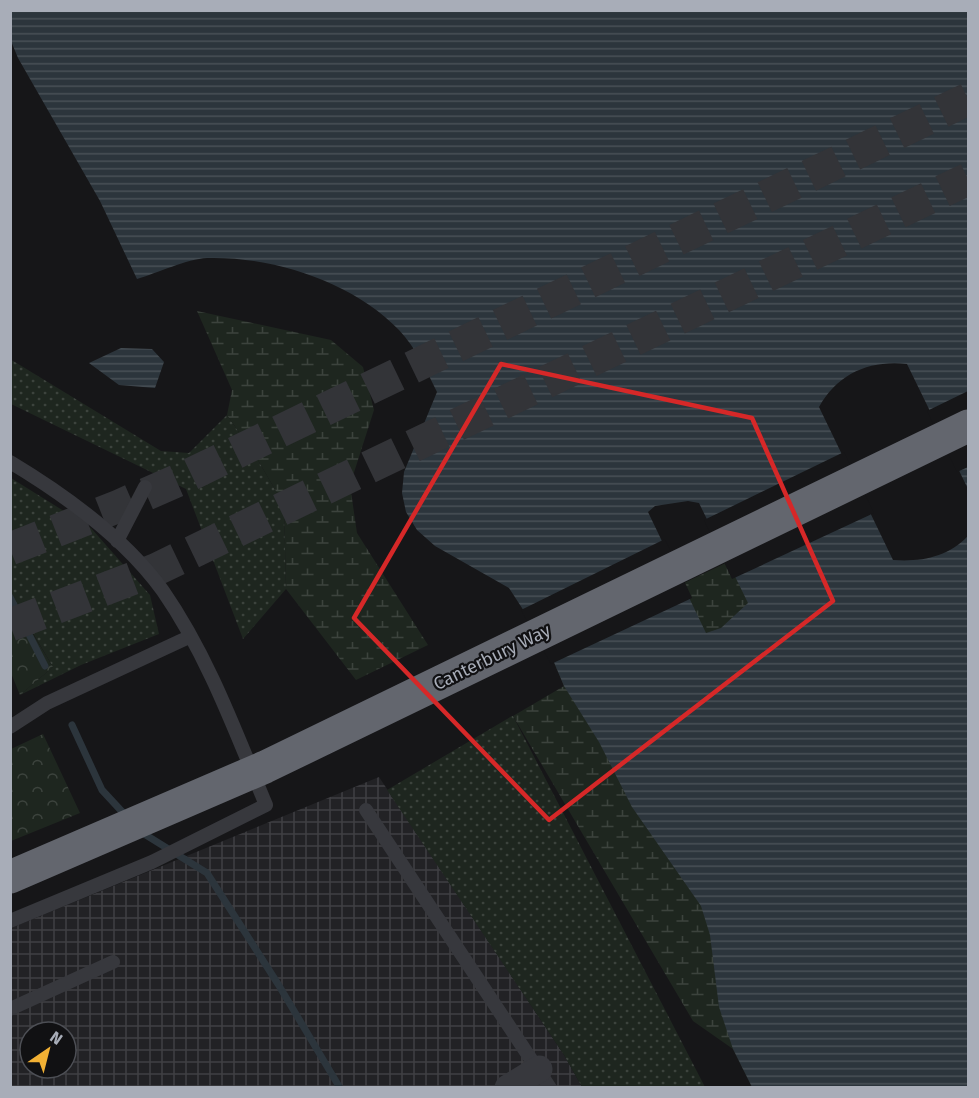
<svg xmlns="http://www.w3.org/2000/svg" width="979" height="1098" font-family="'Fira Sans',sans-serif">
  <style>
    .industrial { fill: url(#industrial-grid); fill-rule: evenodd }
    .grass { fill: url(#grass-dots) }
    .forest { fill: url(#forest-crowns) }
    .wetland { fill: url(#wetland-marsh) }
    .water { fill: url(#water-rules); fill-rule: evenodd }
    .pier { fill: #161618 }
    .lines { fill: none; stroke-linecap: round; stroke-linejoin: round }
    .stream { stroke: #2c353c; stroke-width: 7 }
    .highway-tunnel { stroke: #333438; stroke-width: 33; stroke-dasharray: 33 16; stroke-linecap: butt }
    .lane { stroke: #37383d; stroke-width: 14 }
    .street { stroke: #37383d; stroke-width: 27 }
    .highway-bridge { stroke: #63666e; stroke-width: 33 }
    .marked { fill: none; stroke: #d62828; stroke-width: 4.5; stroke-linejoin: round }
    .labels { text-anchor: middle; dominant-baseline: central; stroke-width: 4.5; stroke-linejoin: round; paint-order: stroke }
    .street-label { font-size: 18px; fill: #a8adb8; stroke: #111113 }
  </style>
  <defs>
    <pattern id="industrial-grid" width="8" height="8" patternUnits="userSpaceOnUse" patternTransform="scale(1.5)"><rect width="8" height="8" fill="#222225"/><path d="M0 4h8M4 0v8" fill="none" stroke="#3f3f43"/></pattern>
    <pattern id="grass-dots" width="8" height="8" patternUnits="userSpaceOnUse" patternTransform="scale(1.5)"><rect width="8" height="8" fill="#1e261f"/><path d="M2 2h.1M6 6h.1" fill="none" stroke="#3c433d" stroke-width="1.8" stroke-linecap="round"/></pattern>
    <pattern id="forest-crowns" width="20" height="18" patternUnits="userSpaceOnUse" patternTransform="scale(1.5)"><rect width="20" height="18" fill="#1e261f"/><path d="M2 6a3 3 0 1 1 6 0M12 15a3 3 0 1 1 6 0" fill="none" stroke="#3c433d"/></pattern>
    <pattern id="wetland-marsh" width="20" height="14" patternUnits="userSpaceOnUse" patternTransform="scale(1.5)"><rect width="20" height="14" fill="#1e261f"/><path d="M1 5h8M5 5V1M11 12h8M15 12V8" fill="none" stroke="#3c433d"/></pattern>
    <pattern id="water-rules" width="6" height="5" patternUnits="userSpaceOnUse" patternTransform="scale(1.5)"><rect width="6" height="5" fill="#2c353c"/><path d="M0 2.5h6" fill="none" stroke="#485056"/></pattern>
  </defs>
  <rect width="100%" height="100%" fill="#161618"/>
  <!-- industrial -->
  <path class="industrial" d="M379,777L564,1055L582,1087L11,1088V928ZM30,1032H66V1068H30Z"/>
  <!-- grass -->
  <path class="grass" d="M10,359L161,451L189,453L227,415L255,455L284,505L286,589L243,639L186,489L11,404Z
    M11,478L91,528L150,595L159,634L81,665L20,695L53,667L11,596Z
    M512,716H513L705,1087H582L564,1055L387,790Z"/>
  <!-- forest -->
  <path class="forest" d="M10,596L53,667L20,695L11,673Z
    M43,734L80,813L11,841V749Z"/>
  <!-- wetland -->
  <path class="wetland" d="M197,311L331,340L363,367L374,410L350,485L357,533L428,645L356,680L286,589L284,505L255,455L227,415L232,390Z
    M730,561L743,586L753,618L752,1087L733,1049L693,1021L513,716L564,686L548,648Z"/>
  <!-- water -->
  <path class="water" d="M10,11H968V489L907,364C870,360 838,373 819,407L893,560C922,562 948,557 968,536V1087H752L733,1049L719,1007L710,935L701,906L632,807L599,742L564,686L548,648L509,588L435,546L417,530L406,512L402,493L404,472L437,392C426,370 416,348 399,330C353,282 273,256 207,258C187,259 157,273 137,279L100,201L18,58L11,41ZM688,501L699,503L748,603L721,628L706,633L648,512L655,506Z
    M121,348L152,349L164,362L155,388L119,385L89,363Z"/>
  <!-- pier -->
  <path class="pier" d="M968,391V467L957,472L927,411Z
    M844,452L874,513L732,579L704,520Z
    M665,539L692,598L551,664L521,610Z"/>
  <g class="lines">
    <!-- stream -->
    <path class="stream" d="M10,597L45,666
      M72,725L102,790L127,817
      M141,832L207,873L278,984L340,1088"/>
    <!-- highway-tunnel -->
    <path class="highway-tunnel" d="M10,549L119,506L183,478L968,99
      M10,625L155,570L968,179"/>
    <!-- lane -->
    <path class="lane" d="M10,462C65,495 125,538 163,591C208,656 236,733 266,805L152,862L10,921
      M117,541L145,487
      M10,727L47,703L189,637
      M366,810L550,1088
      M10,1009L113,962"/>
    <!-- street -->
    <path class="street" d="M508,1088L539,1069"/>
    <!-- highway-bridge -->
    <path class="highway-bridge" d="M10,877L265,767L968,426"/>
  </g>
  <!-- marked area -->
  <path class="marked" d="M501,364L752,418L833,601L549,820L354,618Z"/>
  <g class="labels">
    <!-- street labels -->
    <g class="street-label">
      <text transform="translate(492 657) rotate(-26)">Canterbury Way</text>
    </g>
  </g>
  <!-- border -->
  <rect width="979" height="1098" fill="none" stroke="#a8adb8" stroke-width="24"/>
  <!-- north arrow -->
  <g transform="translate(48 1050) rotate(35)"><circle r="28" fill="#111113" stroke="#4d4f55" stroke-width="1.5"/>
  <path d="M0-4.5L10 22L0 15L-10 22Z" fill="#f2b134"/>
  <text y="-9" font-size="16" font-weight="bold" text-anchor="middle" fill="#a8adb8">N</text>
  </g>
</svg>
